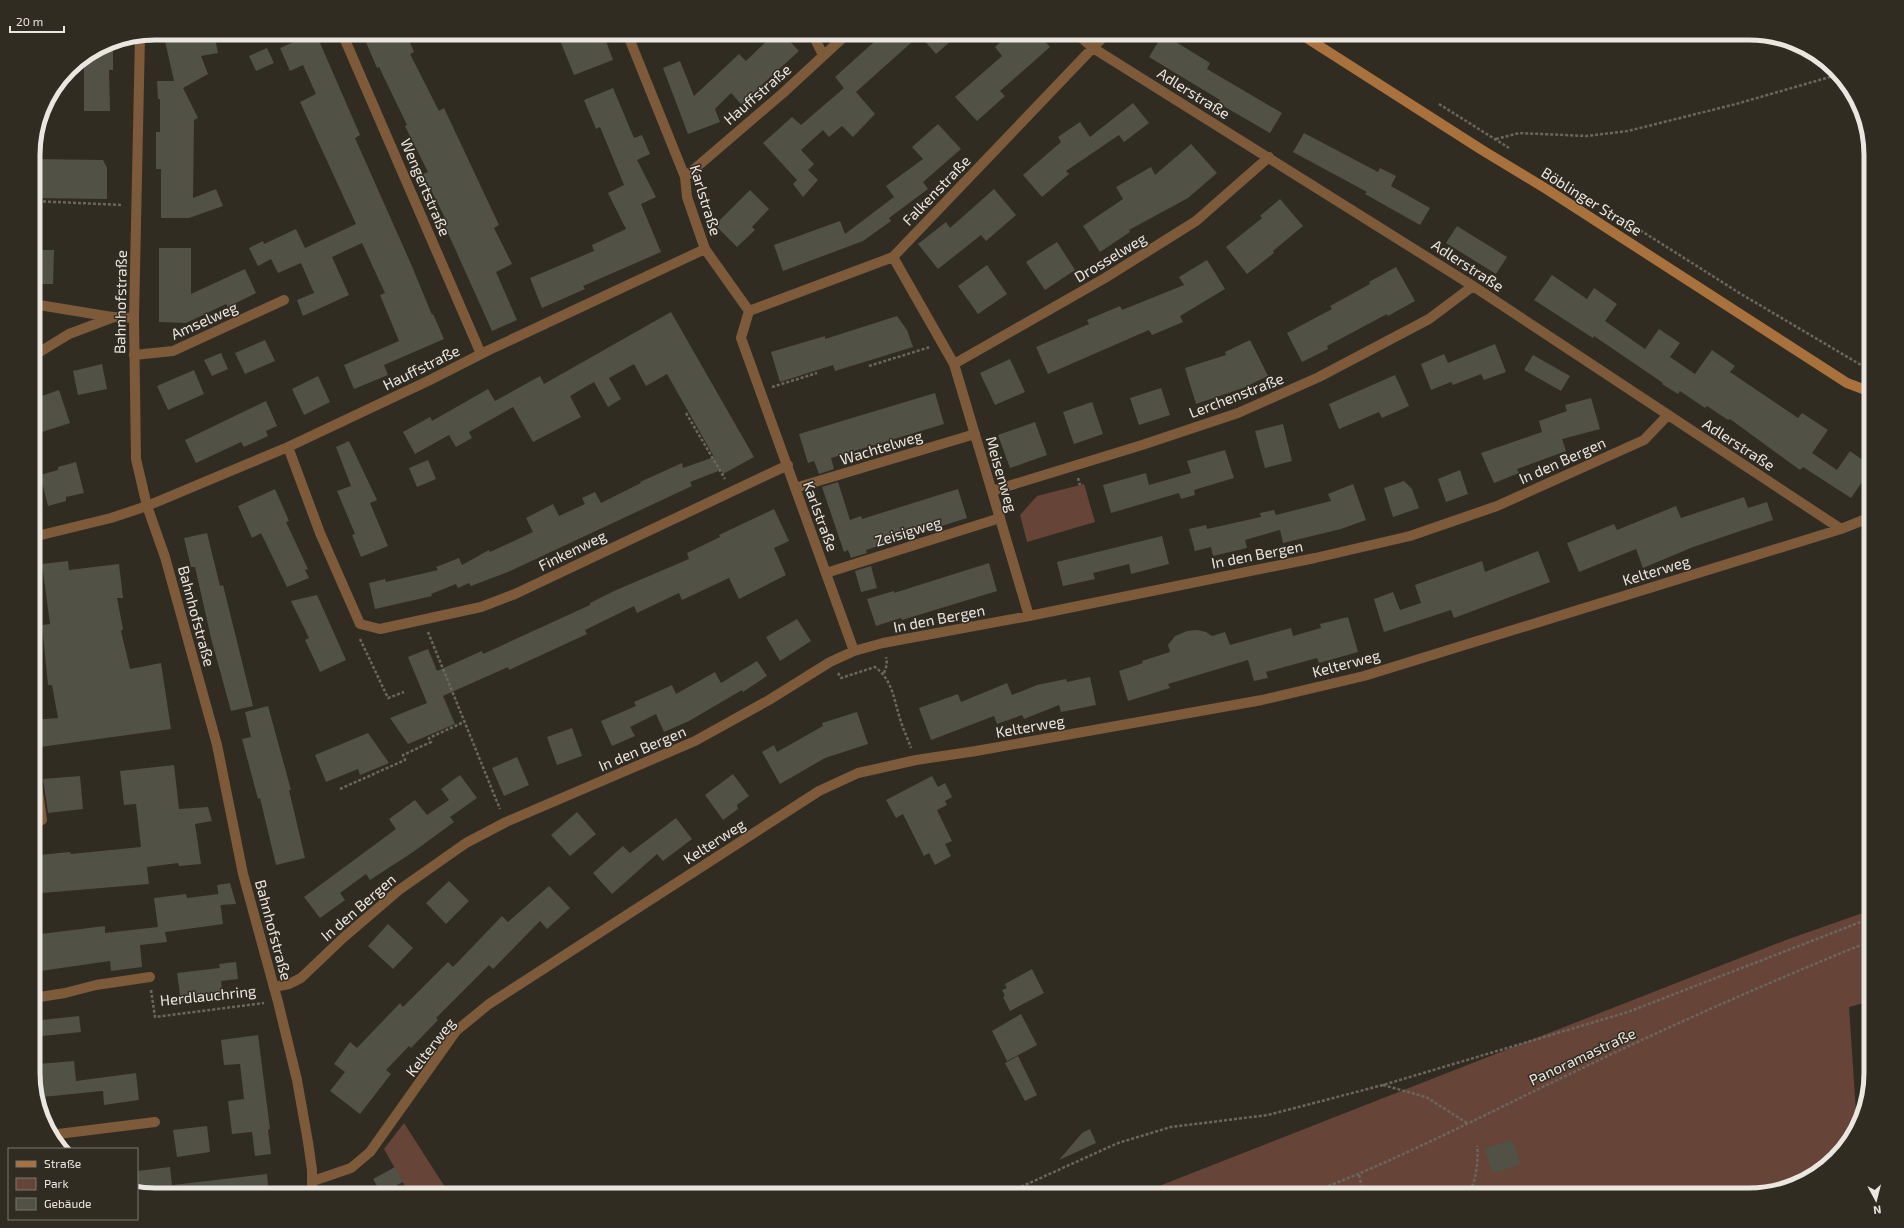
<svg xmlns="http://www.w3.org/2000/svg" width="1904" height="1228" font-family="'Exo 2',sans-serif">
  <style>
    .green { fill: #664438 }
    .building { fill: #515145 }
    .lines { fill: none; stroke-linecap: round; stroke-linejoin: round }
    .path { stroke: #6b675e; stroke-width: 2.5; stroke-dasharray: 3 2; stroke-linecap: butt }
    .service { stroke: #7d5a3a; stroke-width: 10 }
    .minor { stroke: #7d5a3a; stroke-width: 10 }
    .tertiary { stroke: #7d5a3a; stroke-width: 10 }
    .secondary { stroke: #a9713c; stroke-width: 10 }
    .labels { text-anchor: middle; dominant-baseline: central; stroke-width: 3; stroke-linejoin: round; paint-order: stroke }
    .street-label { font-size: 15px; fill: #ebe7e0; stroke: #312c22 }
    .rim { fill: none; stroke: #ebe7e0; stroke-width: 5 }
  </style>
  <rect width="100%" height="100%" fill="#312c22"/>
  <!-- green -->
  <path class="green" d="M1084,484L1095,522L1027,542L1020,515L1037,496Z
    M1871,910V1001L1849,1007L1857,1127L1851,1141L1810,1179L1749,1195H1136L1786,940Z
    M404,1123L450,1195H410L384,1149Z"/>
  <!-- building -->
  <path class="building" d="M200,33H214L218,53L201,56L208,74L183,88L198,118L194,120L193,198L216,189L223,206L189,218H161V169H156V132H160V99H158L157,81H174L165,41Z
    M362,33H406L414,52L410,54L439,111L444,108L499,225L494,228L512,264L496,272L517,320L492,331L443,222L446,220L423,174L428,172L405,126L407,125L379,67L377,68Z
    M557,33H603L613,60L574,75Z
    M775,33H782L799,51L741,104L731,93L715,109L720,122L688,134L663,68L680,61L694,96L739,54L746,61Z
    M884,33H922L856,92L875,114L853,137L842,126L829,137L823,130L801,150L814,164L808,170L818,180L803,197L793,184L797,180L763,143L792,117L801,125L844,88L835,77Z
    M930,33H960L936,54L923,39Z
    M1011,33H1038L1050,47L1000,91L1005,96L977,121L955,97L1002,56L995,47Z
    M1163,34L1210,63L1207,69L1282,113L1270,133L1218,103L1220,100L1149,57Z
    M317,36L360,135L355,138L411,264L432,315L433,314L444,339L384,365L388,375L354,389L344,365L399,341L380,295L385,293L362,243L332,257L349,295L303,316L297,300L314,293L301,263L278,273L271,259L258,266L249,248L263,241L264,244L296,229L305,248L356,224L300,102L316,94L303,65L290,71L280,48L303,38L304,41Z
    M113,41V70H109L110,111H84V59L108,42Z
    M267,48L274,63L256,71L249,56Z
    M613,88L634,138L642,135L650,154L637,160L656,197L641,204L661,252L583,286L585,289L542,308L530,278L594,251L592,245L626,229L608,193L624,185L600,127L596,129L584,100Z
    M1133,103L1149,123L1124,142L1119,135L1066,171L1069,174L1042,197L1023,175L1061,142L1058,137L1080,122L1090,137Z
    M938,124L961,149L923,182L928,189L889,218L891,221L863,241L783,271L774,245L840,221L845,234L894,197L886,186L923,159L912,147Z
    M1304,133L1378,172L1380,168L1396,176L1391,186L1430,208L1420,225L1365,194L1367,192L1293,152Z
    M1191,144L1217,173L1188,198L1129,230L1130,232L1100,252L1083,226L1123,199L1116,187L1151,167L1155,175Z
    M33,159L103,160L107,168V199L33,198Z
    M994,189L1016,215L986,241L981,235L938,269L918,244L946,222L950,228Z
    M750,190L769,209L752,227L755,230L737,247L715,225Z
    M1280,199L1303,226L1273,251L1274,253L1247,274L1226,247L1262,218L1260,216Z
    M1457,226L1507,257L1496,274L1446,243Z
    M1057,242L1075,270L1045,290L1026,262Z
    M159,248H191V294L245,269L256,293L228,307L226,304L186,323L159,322Z
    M33,250H54L53,284H33Z
    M1207,260L1225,289L1180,316L1183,322L1152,335L1149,330L1048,374L1036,347L1089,324L1087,320L1120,306L1122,310L1184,285L1179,277Z
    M987,265L1007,294L978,314L958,286Z
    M1396,267L1415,301L1388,316L1387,314L1327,346L1328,349L1302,362L1287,333L1332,309L1330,306L1370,284L1369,282Z
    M1552,275L1587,299L1594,288L1617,304L1605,321L1645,349L1659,329L1680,343L1670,357L1695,374L1712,350L1735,366L1730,372L1798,418L1802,413L1828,430L1812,453L1837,470L1850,451L1871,466V469L1851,498L1803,467L1800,470L1730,419L1728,420L1707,406L1705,408L1680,391L1678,394L1662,384L1663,383L1594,336L1593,338L1534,300Z
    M671,312L754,457L723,474L721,470L690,482L692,486L508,572L471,586L469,583L458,588L456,584L431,594L432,596L375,609L369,583L385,579L386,582L438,570L436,567L459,558L462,565L489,550L490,552L533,532L526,518L553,504L559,516L585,504L582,498L595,492L601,503L641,483L640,482L682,463L683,468L714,457L667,374L646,386L634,364L609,378L621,399L608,407L594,382L570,396L581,417L533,442L513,407L469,432L472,438L456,447L449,435L415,454L403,432L430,417L432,421L488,389L495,401L540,376L544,384Z
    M897,316L907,330L913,347L835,371L833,365L780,382L771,352L825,336V339Z
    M265,340L275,361L245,374L235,353Z
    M1250,340L1268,376L1243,388L1196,404L1185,368L1226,355L1225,352Z
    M1495,344L1506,372L1484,380L1481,374L1453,385L1451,382L1431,390L1421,364L1444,354L1448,363Z
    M221,353L228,369L212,376L204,360Z
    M1533,355L1570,376L1561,391L1524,370Z
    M1010,359L1025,392L995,405L980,373Z
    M102,364L107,389L78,395L73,371Z
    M194,370L204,394L168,410L157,386Z
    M1395,375L1409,406L1382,418L1379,412L1339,429L1329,404Z
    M318,376L330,402L304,415L292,389Z
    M1161,388L1170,415L1139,425L1130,398Z
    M59,390L70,423L33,435V399Z
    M935,393L944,424L831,458L834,469L819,474L814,461L808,463L799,434Z
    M1591,398L1600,429L1562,439L1566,451L1517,469L1519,473L1494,483L1481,453L1542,432L1539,421L1567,411L1565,405Z
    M266,401L277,426L266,431L268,436L244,447L241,442L196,463L185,440Z
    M1092,402L1103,434L1074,444L1063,412Z
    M1035,422L1047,455L1010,468L998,435Z
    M1283,424L1292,461L1265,468L1255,431Z
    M349,441L377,500L370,503L388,546L361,557L352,535L355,534L337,491L351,486L336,447Z
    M1225,450L1234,478L1194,490L1195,495L1181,499L1179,493L1111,513L1103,485L1146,473L1149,485L1191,473L1187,461Z
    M428,460L436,479L417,487L409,468Z
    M76,462L84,493L66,497V501L48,506L40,475L58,470V467Z
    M1460,470L1468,494L1446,502L1438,479Z
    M1404,481L1412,489L1419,508L1393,517L1384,488Z
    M838,482L850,520L861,516L862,519L958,489L967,518L866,550L867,553L851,558L848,550L844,552L822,487Z
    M1353,484L1366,520L1341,529L1283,543L1280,530L1245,540L1247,548L1213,556L1211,547L1195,551L1189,529L1206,525L1207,529L1261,517L1260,513L1274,510L1276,515L1331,501L1328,494Z
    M275,489L289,521L286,522L308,569L305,570L309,578L287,587L261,533L252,538L238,506Z
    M1744,497L1748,508L1767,502L1773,520L1693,547L1643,568L1636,549L1579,572L1567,543L1614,524L1617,530L1676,506L1681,518Z
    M774,509L789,541L774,548L786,575L739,599L729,578L682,600L679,593L637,613L634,606L585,630L587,634L509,670L508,667L443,696L455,724L408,744L390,718L427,703L408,657L428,649L437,671L482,651L483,654L590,605V603L614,591L689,559L687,553L720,537L719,535Z
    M207,533L220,586L223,585L253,706L231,711L211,638L195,567H191L184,538Z
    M1162,536L1169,564L1131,574L1129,564L1093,573L1095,579L1063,586L1057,562Z
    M1538,551L1550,582L1454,618L1451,610L1384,632L1374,599L1393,592L1400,610L1421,603L1415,585L1482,561L1485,572Z
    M68,561L69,570L119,564L123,598H117L123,629L121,631L130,669L161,663L171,729L33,748V720L58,718L52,685H48L42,625L50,624L42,564Z
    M989,563L997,591L902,620L901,618L876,626L867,599L894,591V593Z
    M871,566L877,588L861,592L855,571Z
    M317,595L346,660L320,672L305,640L309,638L291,601Z
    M1348,617L1358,652L1319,663L1317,658L1266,672L1268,678L1254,681L1248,660L1168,684L1170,688L1128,701L1119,671L1143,663L1142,661L1170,652L1168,645L1175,636L1187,631L1197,630L1206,632L1212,636L1225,632L1230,645L1291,628L1293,636L1321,628L1320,624Z
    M797,619L811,641L780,661L766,637Z
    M757,661L767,676L743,692L742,690L689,721L664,732L656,714L630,727L635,736L612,746L601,721L636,706L634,702L672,685L676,694L715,672L721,683Z
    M1090,677L1096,705L1061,712L1059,705L1024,719L1022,715L997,724L994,716L931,740L919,708L958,694L961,702L1007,683L1012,695L1037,685L1066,679L1067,682Z
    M268,706L291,790H289L305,858L276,865L260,798L258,799L242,739L251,737L245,712Z
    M857,712L868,744L825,758L780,784L762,752L774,745L777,752L823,726L822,723Z
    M572,728L582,756L557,765L547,737Z
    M368,733L389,763L360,775L358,769L326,782L315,755Z
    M517,757L529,785L504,796L492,768Z
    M174,765L179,809L208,807L212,821L195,824L201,864L179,866L178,863L147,867L149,884L42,893L39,855L70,852L71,854L141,847L136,804L124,805L120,771Z
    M733,774L749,796L737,805L738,809L723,820L705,795Z
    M460,775L477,798L450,817L454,822L413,852L370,880L366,874L340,893L345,900L320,918L304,897L396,829L389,819L415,800L427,815L449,800L441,789Z
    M80,776L83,809L48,813L43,779Z
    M932,776L938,787L945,783L952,797L945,801L947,805L937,810L952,841L945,844L951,856L935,865L929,853L924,856L903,814L896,818L886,800Z
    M577,812L596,834L570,856L551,835Z
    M676,818L692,839L663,861L657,854L612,894L593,873L623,846L630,853Z
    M449,881L469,901L446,924L426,903Z
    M230,883L236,904L220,905L217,885Z
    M549,886L570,908L547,929L540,921L493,969L489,965L436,1018L438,1020L411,1048L409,1046L386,1070L391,1074L360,1114L330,1091L345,1072L334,1064L350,1042L357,1048L400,1003L403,1007L448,962L453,967L502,916L508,922Z
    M186,894L187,898L219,894L223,924L165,932L167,942L140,945L142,967L111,971L110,961L33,972V935L105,926V933L158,927L154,898Z
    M388,924L413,948L393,969L368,946Z
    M236,962L238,979L221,981L223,997L181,1002L177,973L220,968L219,964Z
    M1032,969L1044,993L1010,1011L1003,997L1005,996L1002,990L1007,988L1005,984Z
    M1021,1014L1037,1045L1007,1061L992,1031Z
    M79,1016L81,1032L33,1037V1021Z
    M258,1035L270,1129L268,1130L271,1154L255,1156L252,1132L232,1134L228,1101L244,1099L240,1064L224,1065L221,1040Z
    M1018,1056L1037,1095L1025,1101L1005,1063Z
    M74,1061L76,1081L136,1073L139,1100L104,1105L103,1091L42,1097L39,1064Z
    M207,1126L210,1152L177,1157L173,1130Z
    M1090,1129L1096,1143L1059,1160L1082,1133Z
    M1512,1139L1521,1164L1493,1173L1484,1149Z
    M170,1167L173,1195L137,1193V1171Z
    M395,1167L403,1182L381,1193L373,1179Z
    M267,1174L269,1195H173V1185Z"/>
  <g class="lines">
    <!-- path -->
    <path class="path" d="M1439,104L1509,148
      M1496,139L1519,133L1586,136L1628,131L1736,104L1837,75
      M33,201L123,205
      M1632,225L1741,294L1861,365L1871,370
      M869,366L930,347
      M772,387L817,373
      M686,413L725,479
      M1078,478L1080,485
      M428,632L500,809
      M360,639L388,698L404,692
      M838,673L841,678L875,667C893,680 894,701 901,722C904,731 908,739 911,748
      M884,673L887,664L886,657
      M340,789L405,760L403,755L431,742L429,738L464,722
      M151,990L155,1017L264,1003
      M1383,1085L1426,1097L1467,1123
      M1359,1175L1364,1195
      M1465,1193C1466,1192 1469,1191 1470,1190C1476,1183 1479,1155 1477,1146
      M338,1195L342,1186
      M1003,1195L1118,1143L1171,1127L1268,1115L1383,1085L1628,1012L1871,918
      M1305,1195C1397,1161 1485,1114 1574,1072C1672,1025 1771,981 1871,941"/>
    <!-- service -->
    <path class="service" d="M134,355L173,351L284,300
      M795,488L975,434
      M826,573L1000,518"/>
    <!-- minor -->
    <path class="minor" d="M342,33L481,354
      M627,33L685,177L687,197L705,249L749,311L741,338L854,651
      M812,33L823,55
      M1076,33L1093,48L1473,286L1841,529
      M685,177L783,93L848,33
      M893,257L954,364L1029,616
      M33,304L112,317
      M749,311L893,257L1107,33
      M33,356L69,334L114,317L134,318
      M954,364L1105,278L1196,221L1269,157
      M288,447L320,533L360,624L380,629L481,607L515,594L788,465
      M992,491L1142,445L1238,413L1319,377L1429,319L1473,286
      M33,537L111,518L147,506L288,447L430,380L489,350L705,249
      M33,778H36L42,820L33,821
      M274,987L289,984L301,978L343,938L399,890L466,843L506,822L695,741L769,700L830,662L854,651L883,643L1029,616L1315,558L1410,536L1497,506L1644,440L1668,415
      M33,998L65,993L96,985L150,977
      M50,1135L155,1122
      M313,1181L351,1168L370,1152L456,1031L489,1004L819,791L858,773L916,760L976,751L1262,700L1364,676L1841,529L1871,517"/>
    <!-- tertiary -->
    <path class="tertiary" d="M140,36L134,318L136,459L147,506L165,557L217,745L243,874L278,1002L297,1080L308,1142L312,1170V1195"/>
    <!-- secondary -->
    <path class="secondary" d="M1299,33L1482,150L1548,190L1847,383L1871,392"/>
  </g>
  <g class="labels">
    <!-- street labels -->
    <g class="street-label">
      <text transform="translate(1194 93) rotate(32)">Adlerstraße</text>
      <text transform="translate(757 94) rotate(-41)">Hauffstraße</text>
      <text transform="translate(426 187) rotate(67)">Wengertstraße</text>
      <text transform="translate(936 190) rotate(-46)">Falkenstraße</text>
      <text transform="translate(706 200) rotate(73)">Karlstraße</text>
      <text transform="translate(1592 201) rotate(32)">Böblinger Straße</text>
      <text transform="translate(1110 257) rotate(-31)">Drosselweg</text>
      <text transform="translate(1468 265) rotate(33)">Adlerstraße</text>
      <text transform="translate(120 302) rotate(-89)">Bahnhofstraße</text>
      <text transform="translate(204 320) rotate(-24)">Amselweg</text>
      <text transform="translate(421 367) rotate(-26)">Hauffstraße</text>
      <text transform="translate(1236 395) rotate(-21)">Lerchenstraße</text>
      <text transform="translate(1739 444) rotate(33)">Adlerstraße</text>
      <text transform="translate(881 447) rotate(-17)">Wachtelweg</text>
      <text transform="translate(1562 460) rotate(-24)">In den Bergen</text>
      <text transform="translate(1002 474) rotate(74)">Meisenweg</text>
      <text transform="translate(821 516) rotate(70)">Karlstraße</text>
      <text transform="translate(908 531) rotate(-17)">Zeisigweg</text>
      <text transform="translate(572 550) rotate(-26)">Finkenweg</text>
      <text transform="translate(1257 554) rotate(-11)">In den Bergen</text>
      <text transform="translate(1656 570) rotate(-17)">Kelterweg</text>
      <text transform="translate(197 616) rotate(75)">Bahnhofstraße</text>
      <text transform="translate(939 618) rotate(-11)">In den Bergen</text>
      <text transform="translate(1346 663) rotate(-15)">Kelterweg</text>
      <text transform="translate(1030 726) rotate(-10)">Kelterweg</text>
      <text transform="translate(642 748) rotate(-23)">In den Bergen</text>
      <text transform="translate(714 841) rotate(-33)">Kelterweg</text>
      <text transform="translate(358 907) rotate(-41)">In den Bergen</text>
      <text transform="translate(274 930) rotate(75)">Bahnhofstraße</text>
      <text transform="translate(208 995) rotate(-6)">Herdlauchring</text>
      <text transform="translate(430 1047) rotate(-52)">Kelterweg</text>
      <text transform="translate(1582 1056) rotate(-25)">Panoramastraße</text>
    </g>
  </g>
  <!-- crop -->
  <path d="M0 0H1904V1228H0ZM155 40H1749A115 115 0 0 1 1864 155V1073A115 115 0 0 1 1749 1188H155A115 115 0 0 1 40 1073V155A115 115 0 0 1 155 40Z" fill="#312c22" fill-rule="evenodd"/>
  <path class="rim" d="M155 40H1749A115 115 0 0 1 1864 155V1073A115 115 0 0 1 1749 1188H155A115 115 0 0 1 40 1073V155A115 115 0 0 1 155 40Z"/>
  <!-- legend -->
  <rect x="8" y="1148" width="130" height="72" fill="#312c22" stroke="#7b776e"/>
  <rect x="16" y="1161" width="20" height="6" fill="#a9713c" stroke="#7b776e"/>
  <text x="44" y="1168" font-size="12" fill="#ebe7e0">Straße</text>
  <rect x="16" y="1178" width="20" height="12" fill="#664438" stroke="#7b776e"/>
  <text x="44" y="1188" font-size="12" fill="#ebe7e0">Park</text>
  <rect x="16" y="1198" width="20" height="12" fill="#515145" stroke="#7b776e"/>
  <text x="44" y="1208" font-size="12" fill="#ebe7e0">Gebäude</text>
  <!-- north arrow -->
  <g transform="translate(1876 1200) rotate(173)" stroke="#312c22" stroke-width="3" paint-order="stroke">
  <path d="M0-3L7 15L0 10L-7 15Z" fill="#ebe7e0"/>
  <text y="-6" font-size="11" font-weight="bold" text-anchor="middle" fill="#ebe7e0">N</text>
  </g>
  <!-- scale -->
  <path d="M10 26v6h54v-6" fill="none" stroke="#ebe7e0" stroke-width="2"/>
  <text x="16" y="26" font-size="12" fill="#ebe7e0" stroke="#312c22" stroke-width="3" paint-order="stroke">20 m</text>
</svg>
